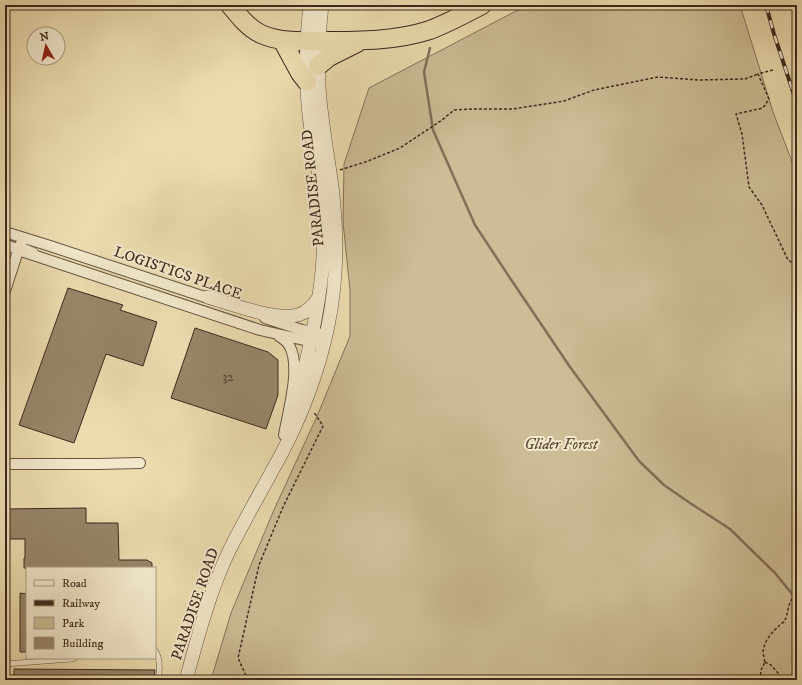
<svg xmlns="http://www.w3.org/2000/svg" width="802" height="685" font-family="'IM FELL DW Pica',serif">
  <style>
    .green { fill: #cdbd96; stroke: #85725a }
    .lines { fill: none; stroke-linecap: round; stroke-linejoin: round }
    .stream { stroke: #826f57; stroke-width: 2.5 }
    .building { fill: #978669; stroke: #3d281d }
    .service-casing { stroke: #685542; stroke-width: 6 }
    .minor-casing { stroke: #685542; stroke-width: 12 }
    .tertiary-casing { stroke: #685542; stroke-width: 14 }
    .motorway-casing { stroke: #3d281d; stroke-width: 20 }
    .path { stroke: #3d281d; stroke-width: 1.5; stroke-dasharray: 3 2; stroke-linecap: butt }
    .service { stroke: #f2e8cb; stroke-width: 5 }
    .minor { stroke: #f2e8cb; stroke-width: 10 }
    .tertiary { stroke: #f2e8cb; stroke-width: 13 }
    .motorway { stroke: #ebdcaf; stroke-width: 18 }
    .rail-casing { stroke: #3d281d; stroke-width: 4 }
    .rail { stroke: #f2e8cb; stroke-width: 2.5; stroke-dasharray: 8; stroke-linecap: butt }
    .labels { text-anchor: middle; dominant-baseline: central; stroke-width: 4; stroke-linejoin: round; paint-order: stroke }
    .number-label { font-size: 13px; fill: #544030 }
    .street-label { font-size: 15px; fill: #3d281d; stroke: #f2e8cb }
    .park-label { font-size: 15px; font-style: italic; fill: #614d3b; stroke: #f2e8cb }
  </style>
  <rect width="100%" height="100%" fill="#ebdcaf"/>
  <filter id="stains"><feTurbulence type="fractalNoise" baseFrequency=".005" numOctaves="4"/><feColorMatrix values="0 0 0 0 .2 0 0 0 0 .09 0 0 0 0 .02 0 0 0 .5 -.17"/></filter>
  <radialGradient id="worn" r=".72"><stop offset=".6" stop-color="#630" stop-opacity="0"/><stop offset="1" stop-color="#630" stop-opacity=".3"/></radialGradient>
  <!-- green -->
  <path class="green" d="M535,5H740L773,112L793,164L797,173V680H211L231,613L273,512L318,414L350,336V290L343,222L344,164L369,88L516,11Z"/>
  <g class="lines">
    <!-- stream -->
    <path class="stream" d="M430,48L424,72L433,130L475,225L510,278L570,367L639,461L664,485L690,503L730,529L775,573L797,600"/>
  </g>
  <!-- building -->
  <path class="building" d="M68,288L123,305L120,310L157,322L143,366L106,354L74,443L19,425Z
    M195,328L268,352L278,360V395L266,429L171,398Z
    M86,508V523H118L119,560H147L152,563V568H24V558H25V539H5V509Z
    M20,593L27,594V652H20Z
    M14,669L155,670L154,680H14Z"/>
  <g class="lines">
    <!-- service casing -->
    <g class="service-casing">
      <path id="service" d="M23,240L24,246L35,251
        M155,650C160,658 160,670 158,680
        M5,664L71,659L75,658"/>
    </g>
    <!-- minor casing -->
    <g class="minor-casing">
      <path id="minor" d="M5,232L47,245L214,300
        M5,244L18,250L260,330L317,343
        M5,291L20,245
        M265,318L302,330L326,335
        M279,336C284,339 288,342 290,347C301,368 288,412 284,435
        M5,464H98L140,463"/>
    </g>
    <!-- tertiary casing -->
    <g class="tertiary-casing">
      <path id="tertiary" d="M208,297C231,304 276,321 298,315C308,312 314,305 319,297
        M292,414C297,397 302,379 306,362C318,311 327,259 323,206C321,183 316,160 312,137C305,94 305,49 310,5
        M186,680C198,636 210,590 230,549C247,515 266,483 284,449C304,410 319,369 328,326C337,282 338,240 333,195C329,159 321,123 319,86C317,59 319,32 322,5"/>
    </g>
    <!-- motorway casing -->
    <g class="motorway-casing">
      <path id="motorway" d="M230,5C239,16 248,28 261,34C281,43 303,41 324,41C360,41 396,41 430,30C448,23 465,14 482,5
        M282,40L300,73L307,82
        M318,66L329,57L357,43"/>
    </g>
    <!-- path -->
    <path class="path" d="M773,70L758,74L769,99L763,108L736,114L742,134L749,187L762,205L788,260L797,265
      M340,170L368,161L400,148L442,120L454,110L473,109H513L564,101L594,90L658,77L698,80L745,79L758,74
      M765,662C764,657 762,652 764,647C766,639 773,631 779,626C780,624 782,623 784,622C789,614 787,600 797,593
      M765,662L771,665L778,673L780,680
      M248,680L238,658L259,565L283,507L323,426L314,412
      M760,680L761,670L765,662"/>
    <!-- service -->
    <use href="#service" class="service"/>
    <!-- minor -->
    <use href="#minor" class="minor"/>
    <!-- tertiary -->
    <use href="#tertiary" class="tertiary"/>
    <!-- motorway -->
    <use href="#motorway" class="motorway"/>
    <!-- rail casing -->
    <g class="rail-casing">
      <path id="rail" d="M766,5L774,34L797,104"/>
    </g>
    <!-- rail -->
    <use href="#rail" class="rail"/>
  </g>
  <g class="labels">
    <!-- number labels -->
    <g class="number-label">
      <text x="228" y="377">32</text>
    </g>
    <!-- street labels -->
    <g class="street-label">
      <text transform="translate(313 188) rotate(-96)">PARADISE ROAD</text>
      <text transform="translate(178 273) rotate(19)">LOGISTICS PLACE</text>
      <text transform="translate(195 604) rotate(-71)">PARADISE ROAD</text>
    </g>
    <!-- park labels -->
    <g class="park-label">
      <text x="561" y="444">Glider Forest</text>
    </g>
  </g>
  <!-- margin -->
  <rect width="802" height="685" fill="none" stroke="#ebdcaf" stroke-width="20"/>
  <rect x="6" y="6" width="790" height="673" fill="none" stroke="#3d281d" stroke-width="2"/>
  <rect x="10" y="10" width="782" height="665" fill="none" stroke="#3d281d"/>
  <!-- legend -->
  <rect x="26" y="567" width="130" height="92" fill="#f2e8cb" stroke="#aa9b85"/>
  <rect x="34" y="580" width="20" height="6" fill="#f2e8cb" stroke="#aa9b85"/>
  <text x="62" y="587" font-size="12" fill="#3d281d">Road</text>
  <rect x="34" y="600" width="20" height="6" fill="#3d281d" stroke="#aa9b85"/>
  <text x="62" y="607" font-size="12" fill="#3d281d">Railway</text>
  <rect x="34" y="617" width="20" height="12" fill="#cdbd96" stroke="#aa9b85"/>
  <text x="62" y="627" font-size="12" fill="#3d281d">Park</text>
  <rect x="34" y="637" width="20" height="12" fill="#978669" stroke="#aa9b85"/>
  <text x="62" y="647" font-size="12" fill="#3d281d">Building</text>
  <!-- north arrow -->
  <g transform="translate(46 46) rotate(351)"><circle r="19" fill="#f2e8cb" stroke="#aa9b85"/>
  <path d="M0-3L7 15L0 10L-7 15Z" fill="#8f2418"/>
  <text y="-6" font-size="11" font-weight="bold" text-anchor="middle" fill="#3d281d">N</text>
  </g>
  <rect width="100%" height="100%" filter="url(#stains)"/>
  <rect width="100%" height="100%" fill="url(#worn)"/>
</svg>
